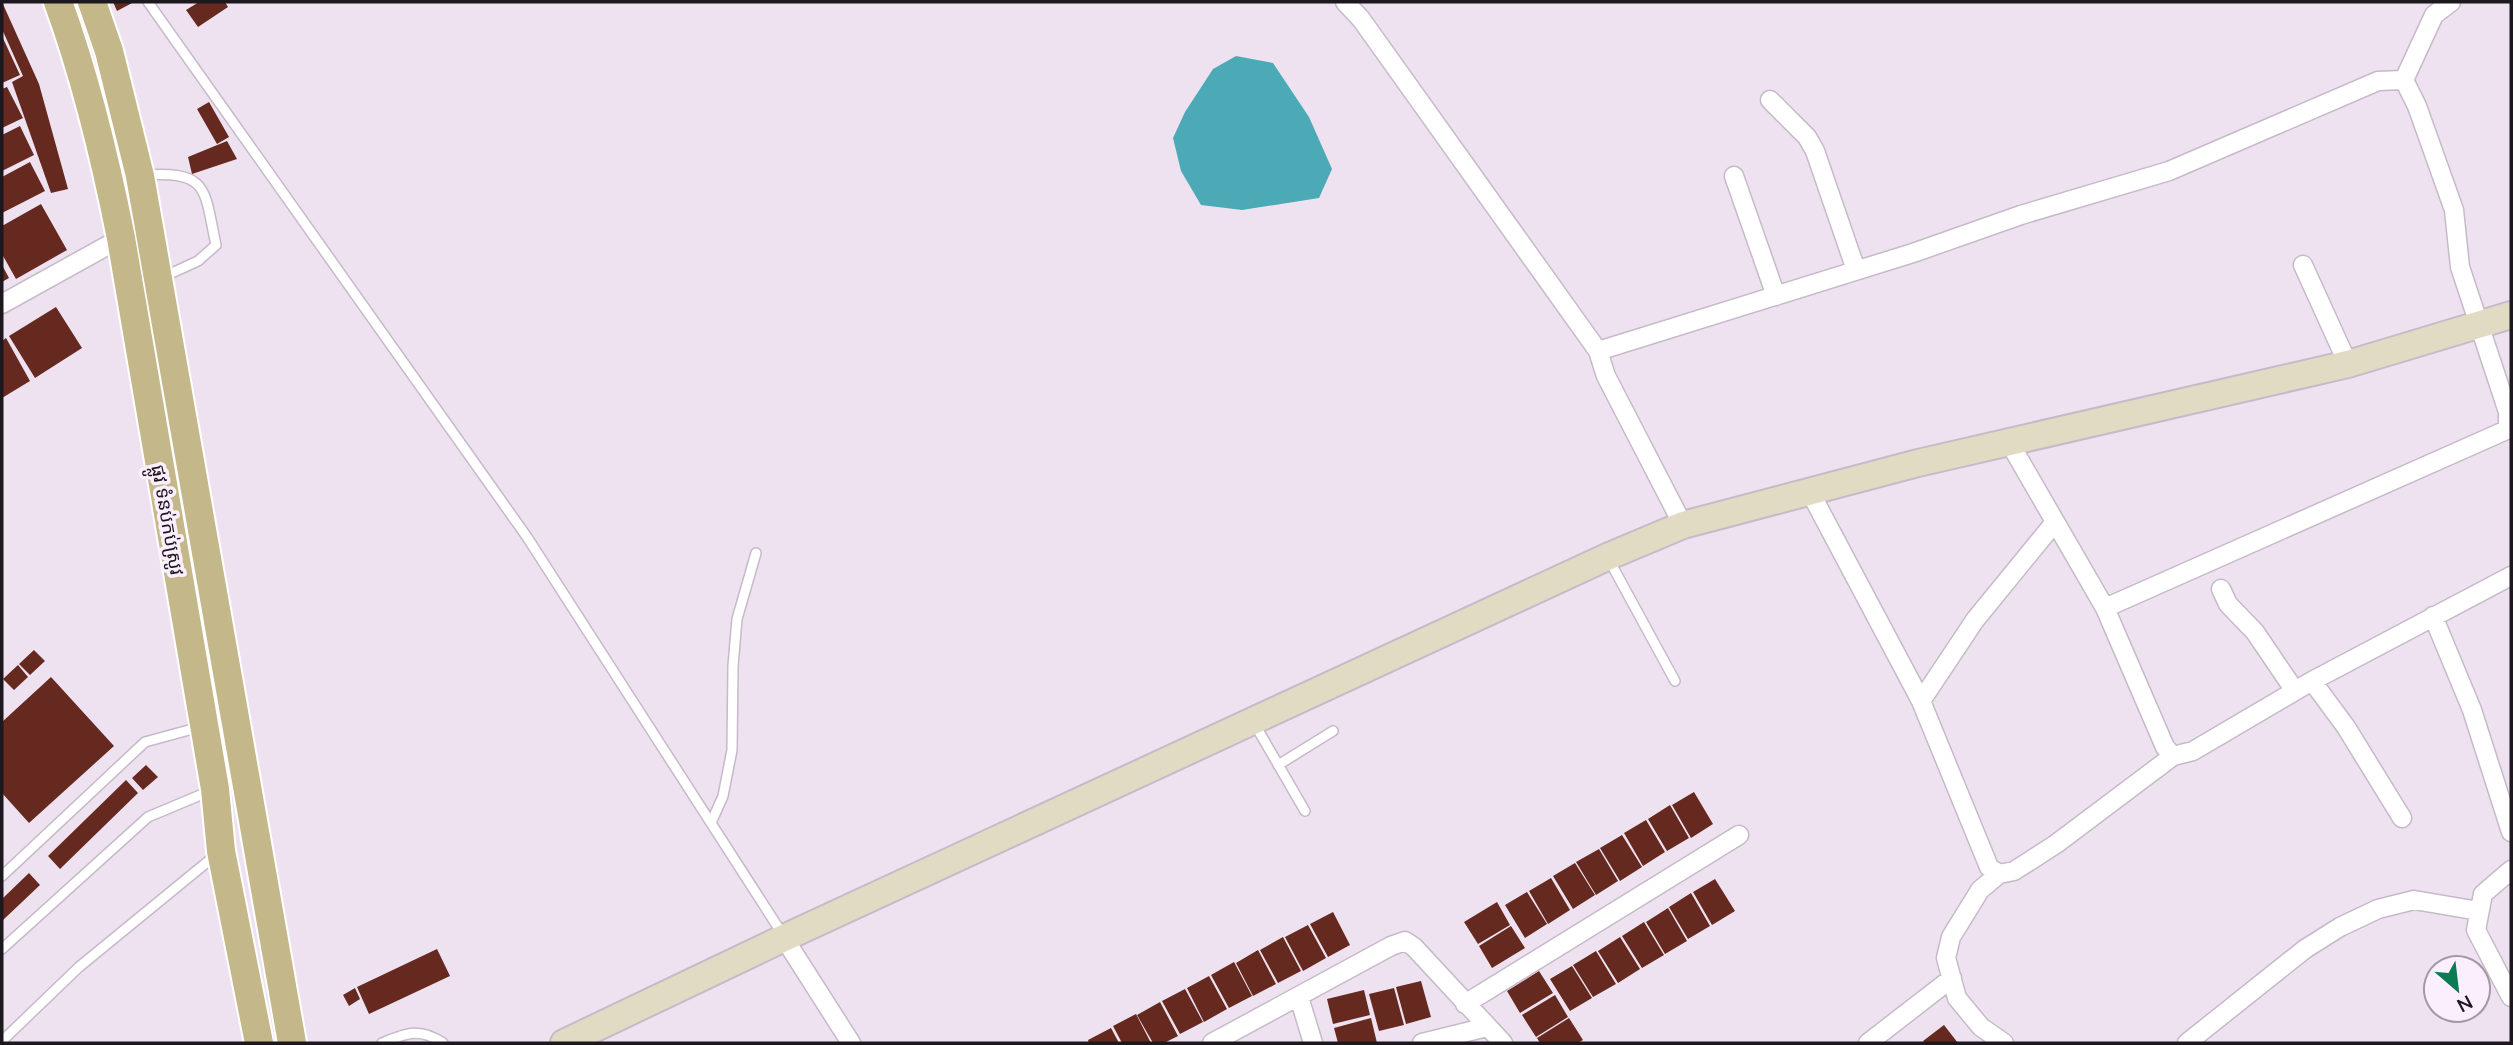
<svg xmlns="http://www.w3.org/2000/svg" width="2513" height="1045" font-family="Mulish,'Noto Sans Khmer',sans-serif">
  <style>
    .water { fill: #4baab5 }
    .building { fill: #652920 }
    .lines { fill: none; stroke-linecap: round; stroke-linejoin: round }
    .service-casing { stroke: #c6bac9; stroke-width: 12 }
    .minor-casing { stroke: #c6bac9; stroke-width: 21 }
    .secondary-casing { stroke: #c6bac9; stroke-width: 30 }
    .primary-casing { stroke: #fff; stroke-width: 32 }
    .service { stroke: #fff; stroke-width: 9 }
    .minor { stroke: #fff; stroke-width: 18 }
    .secondary { stroke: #e2dbc4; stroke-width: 26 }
    .primary { stroke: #c4b88a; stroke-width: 28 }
    .labels { text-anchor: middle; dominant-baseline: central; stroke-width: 7; stroke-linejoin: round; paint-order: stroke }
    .street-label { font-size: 19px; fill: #1c181d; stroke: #fbeffe }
  </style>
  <rect width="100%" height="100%" fill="#eee2f1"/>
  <!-- water -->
  <path class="water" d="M1236,56L1273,63L1309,117L1332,169L1319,198L1242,210L1201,205L1181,171L1173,138L1185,112L1213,69Z"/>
  <!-- building -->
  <path class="building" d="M2,2L39,84L68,189L51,193L12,82L23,76L2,29Z
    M113,2H134L117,11Z
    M199,2H225L228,7L198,27L186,10Z
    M2,36L20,75L2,83Z
    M7,87L23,118L2,128V89Z
    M209,102L229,137L217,144L197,109Z
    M20,126L34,155L2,171V135Z
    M227,141L237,159L192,174L188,157Z
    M30,162L45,191L2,213V177Z
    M41,204L67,250L16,279L2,254V226Z
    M2,265L9,278L2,282Z
    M56,307L82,348L35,378L9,336Z
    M6,338L30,381L2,398V341Z
    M34,650L45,661L30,675L19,664Z
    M18,665L28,677L14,690L3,679Z
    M51,677L114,746L29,823L2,793V722Z
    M146,765L158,777L143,790L132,778Z
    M126,780L138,793L60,869L48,856Z
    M1694,792L1713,824L1691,838L1672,805Z
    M1670,805L1689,838L1667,851L1648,819Z
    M1646,820L1665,852L1643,866L1624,833Z
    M1622,835L1642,867L1620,881L1600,848Z
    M1599,849L1618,881L1596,895L1576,862Z
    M1575,863L1595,895L1573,909L1553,876Z
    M29,873L40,885L2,921V899Z
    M1551,878L1570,910L1548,924L1529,891Z
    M1715,879L1735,911L1712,925L1693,892Z
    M1527,892L1547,924L1525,938L1505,905Z
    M1691,893L1710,926L1688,939L1669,907Z
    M1497,902L1510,925L1478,944L1464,922Z
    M1668,908L1687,941L1665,954L1646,922Z
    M1333,912L1350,945L1328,957L1310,924Z
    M1644,922L1664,955L1642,968L1622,936Z
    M1308,925L1326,958L1303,971L1285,937Z
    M1511,926L1525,948L1492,968L1479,946Z
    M1283,937L1301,971L1278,983L1260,950Z
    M1620,937L1640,969L1618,983L1598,951Z
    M437,949L450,976L369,1014L357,987Z
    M1258,950L1276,984L1253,996L1236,963Z
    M1596,951L1616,984L1593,997L1573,965Z
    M1234,962L1252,996L1229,1008L1211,975Z
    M1572,966L1592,998L1570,1011L1550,979Z
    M1539,971L1553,993L1520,1013L1507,991Z
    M1209,976L1227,1009L1204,1022L1187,988Z
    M1421,981L1431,1017L1406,1024L1396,987Z
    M355,988L360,999L349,1006L343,995Z
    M1394,988L1404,1025L1379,1031L1369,994Z
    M1185,989L1203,1022L1180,1034L1162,1001Z
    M1364,990L1370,1015L1333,1024L1327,999Z
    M1555,995L1568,1017L1536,1037L1522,1015Z
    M1160,1002L1178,1036L1164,1043H1153L1137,1015Z
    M1136,1014L1151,1043H1122L1113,1026Z
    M1371,1018L1377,1043H1338L1334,1028Z
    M1569,1018L1583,1040L1578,1043H1540L1537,1038Z
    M1944,1025L1958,1043H1925L1923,1041Z
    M1111,1028L1119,1043H1089L1088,1040Z"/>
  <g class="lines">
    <!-- service casing -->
    <g class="service-casing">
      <path id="service" d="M148,2L527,537L783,935
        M145,175C210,171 204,190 216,245L198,261L163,277
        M1608,558L1675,681
        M1254,723L1305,811
        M1278,765L1333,731
        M711,823L723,796L732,750L733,666L737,619L756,553
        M2,876L145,742L200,727
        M2,949L148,817L210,791
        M2,1041L79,967L217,854
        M382,1043C406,1033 420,1027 443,1043"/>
    </g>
    <!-- minor casing -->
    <g class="minor-casing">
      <path id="minor" d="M1345,2L1361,19L1598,351L1606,376L1683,525
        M2404,80L2417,106L2454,210L2460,267L2508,412V429
        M2404,80L2434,15L2451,2
        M1770,100L1807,137L1815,151L1856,270
        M1734,176L1776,296
        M2303,265L2348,364
        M2,304L121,238
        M1598,351L1913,253L2021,215L2169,171L2378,81L2404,80
        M2009,442L2105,608L2165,747L2173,756
        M1810,492L1921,701L1989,867L1999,874
        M2221,589L2228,604L2255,632L2295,691
        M2105,608L2511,428
        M2433,616L2472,710L2511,832
        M2312,681L2346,727L2402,818
        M1921,701L1975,620L2055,522
        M2511,870L2483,894L2476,930L2511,997
        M784,938L851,1043
        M1299,997L1313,1043
        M1465,1004L1739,835
        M1212,1043L1391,946L1405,941L1414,947L1503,1043
        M1422,1043L1487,1027
        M1868,1043L1952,978
        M2004,1043L1981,1027L1957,998L1946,958L1951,937L1980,890L1999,874L2014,871L2056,844L2173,756L2193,751L2312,681L2511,576
        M2187,1043L2305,949L2340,927L2378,909L2414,900L2479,911"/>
    </g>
    <!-- secondary casing -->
    <g class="secondary-casing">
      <path id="secondary" d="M564,1043L784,938L1607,557L1683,525L1918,463L2348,364L2511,315"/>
    </g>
    <!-- primary casing -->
    <g class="primary-casing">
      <path id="primary" d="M58,2C86,78 105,158 121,238L215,789L221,851L259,1043
        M92,2L109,51L140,176L292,1043"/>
    </g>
    <!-- service -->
    <use href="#service" class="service"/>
    <!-- minor -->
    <use href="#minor" class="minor"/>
    <!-- secondary -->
    <use href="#secondary" class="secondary"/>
    <!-- primary -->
    <use href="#primary" class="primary"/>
  </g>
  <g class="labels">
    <!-- street labels -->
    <g class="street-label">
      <text transform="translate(168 520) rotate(80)">ផ្លូវ ទំនប់កប់ស្រូវ</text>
    </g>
  </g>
  <!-- border -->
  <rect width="2513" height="1045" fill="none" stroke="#1c181d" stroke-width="7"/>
  <!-- north arrow -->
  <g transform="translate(2457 989) rotate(152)"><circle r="33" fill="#fbeffe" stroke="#a299a4" stroke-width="2"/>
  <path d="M0-5L12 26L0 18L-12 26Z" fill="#0b7a55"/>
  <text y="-10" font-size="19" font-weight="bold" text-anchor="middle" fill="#1c181d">N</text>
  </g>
</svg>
